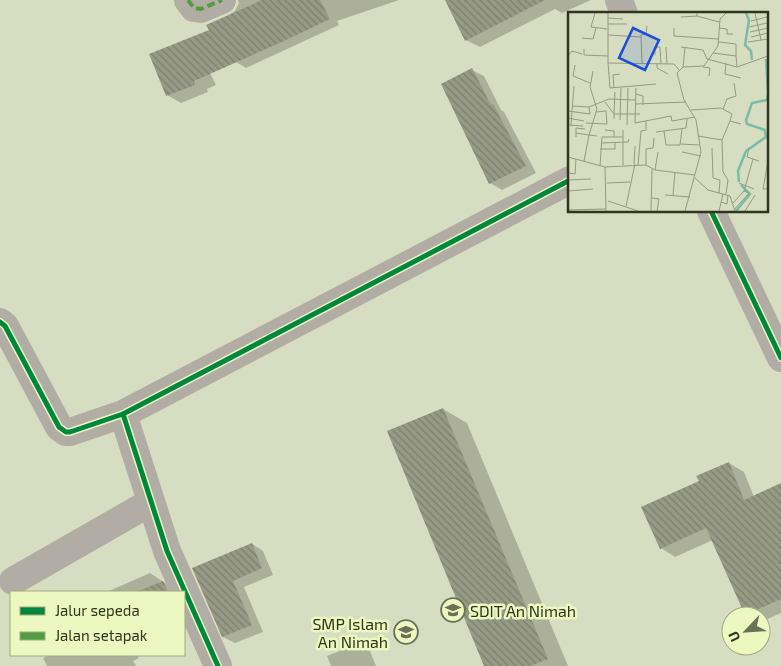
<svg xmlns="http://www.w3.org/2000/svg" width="781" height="666" font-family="'Exo 2',sans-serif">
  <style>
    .shadow { fill: #0003 }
    .building { fill: url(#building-back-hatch) }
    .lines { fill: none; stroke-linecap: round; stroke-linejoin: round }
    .street { stroke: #b2ada4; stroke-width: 28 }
    .quiet { stroke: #509f3f; stroke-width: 4; stroke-dasharray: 8 4; stroke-linecap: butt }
    .cycleway-casing { stroke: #ecf8c0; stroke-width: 8 }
    .cycleway { stroke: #00873e; stroke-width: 5 }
    .labels { text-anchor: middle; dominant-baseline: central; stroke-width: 5; stroke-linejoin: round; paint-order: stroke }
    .poi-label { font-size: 16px; fill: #31351f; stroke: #ecf8c0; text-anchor: start }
    .inset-river { fill: none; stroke: #78bda6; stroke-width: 2.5 }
    .inset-road { fill: none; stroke: #959a80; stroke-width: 1 }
    .view { fill: #1d4ed8; fill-opacity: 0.15; stroke: #1d4ed8; stroke-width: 2.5 }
    .inset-edge { fill: none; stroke: #31351f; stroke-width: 2.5 }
  </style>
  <defs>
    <pattern id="building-back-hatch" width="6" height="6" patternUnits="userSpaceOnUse" patternTransform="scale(1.25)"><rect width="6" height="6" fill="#979b85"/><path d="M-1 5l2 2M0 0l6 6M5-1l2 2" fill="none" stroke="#7c7f6c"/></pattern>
  </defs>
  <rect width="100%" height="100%" fill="#d7ddc0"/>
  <!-- shadow -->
  <path class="shadow" d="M238,0H399L337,21L339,25L246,68L236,62L229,15L235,11L239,3Z
    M482,0H591L562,13L555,9L480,47L466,40Z
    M198,49L216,85L207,89L208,92L181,103L167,95L151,55Z
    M472,70L484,76L501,110L504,112L536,173L502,190L490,183L443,85Z
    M443,409L467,423L568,666H486Z
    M729,463L744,472L754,497L781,484V613L761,622V616H749L746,614L713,540L675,557L661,548L700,482Z
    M252,544L263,551L273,575L244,587L263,632L235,643L223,637L193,569Z
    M150,573L176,590L177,592H110L109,591Z
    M357,644L370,651L376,666H331L327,656Z
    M50,655H137L139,658L133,661L136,666H47L43,658Z"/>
  <!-- building -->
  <path class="building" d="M262,0H320L330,19L284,41L194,81L195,85L166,96L149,54L209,30L206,25Z
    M445,0H545L465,41Z
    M472,68L491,105L493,104L526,166L489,184L441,84Z
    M443,408L548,659L530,666H484L387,431Z
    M729,462L744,500L781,483V599L745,615L706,528L660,549L641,507L699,481L696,476Z
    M252,543L262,568L233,581L252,625L222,637L192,568Z
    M163,581L168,592H136Z"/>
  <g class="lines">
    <!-- street -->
    <path class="street" d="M188,0L194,8L201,9L222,0
      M619,0L624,14
      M711,211L781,358
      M0,322L5,326L59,427L66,432H70L123,414L570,180
      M123,414L167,551L218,666
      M13,581L151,502"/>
    <!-- quiet -->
    <path class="quiet" d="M188,0L194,8L201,9L222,0"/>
    <!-- cycleway casing -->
    <g class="cycleway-casing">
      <path id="cycleway" d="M711,211L781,358
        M0,322L5,326L59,427L66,432H70L123,414L570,180
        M123,414L167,551L218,666"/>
    </g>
    <!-- cycleway -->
    <use href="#cycleway" class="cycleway"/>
  </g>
  <!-- icons -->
  <defs>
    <g id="school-ring" transform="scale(1.25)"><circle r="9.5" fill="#ecf8c0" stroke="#6b7057" stroke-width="1.5"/><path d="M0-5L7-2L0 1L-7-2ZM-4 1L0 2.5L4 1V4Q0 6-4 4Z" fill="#6b7057"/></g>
  </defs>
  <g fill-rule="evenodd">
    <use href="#school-ring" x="453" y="610"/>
    <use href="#school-ring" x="406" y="632"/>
  </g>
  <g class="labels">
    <!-- poi labels -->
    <g class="poi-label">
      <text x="470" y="610">SDIT An Nimah</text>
      <text x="388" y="623" text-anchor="end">SMP Islam<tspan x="388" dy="18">An Nimah</tspan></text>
    </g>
  </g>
  <!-- overview -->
  <g transform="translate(568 12)">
    <rect width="200" height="200" fill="#d7ddc0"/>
    <path class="inset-river" d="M178,1L181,8L177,33L183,39L184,48M198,47L200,78M171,170L170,159L178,139L198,125L197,118L179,112L178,108L184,91L199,88L200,83M168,199L182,182L173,173"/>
    <path class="inset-road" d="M27,1L23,15L39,17M40,1V51L106,52L111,58M129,1V4L151,10M187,1L193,28M113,5L129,4M40,6L55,7M183,9L199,5M40,12H59M181,15L199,11M106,16V24L150,27M151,16L159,17V22H165M182,20L200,16M40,23L73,25M183,25L200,21M14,26L25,27L28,16M180,30L200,27M98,35L99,52M113,35L135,38L139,47L169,55L168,44M16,37V43L40,44M145,41L168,44V32L151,30M87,43V35H92L93,52M0,44L4,39L14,42M40,51L42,76L88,72M74,51L73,23L78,22L79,14M158,51L157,62L173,66M89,52V56L100,62M7,53L5,64L22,71M115,55L117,35M135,55L142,56L141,64M169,55L200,44M25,59L22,75L29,97L21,123L29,124M46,76L45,63L52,62M68,76L67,111L103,104L104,109L127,105M47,80L46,102H72M68,82L75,84V93M37,90L46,102V107M67,92L118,90M5,94L21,95L41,87L67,88M155,97L159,87L168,84L166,71M123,98L153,96L164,102L162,109L173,112M0,99L22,102L21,95M0,106L16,109M52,108L53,76M18,111L39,112L38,99L28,100M0,113L15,114M3,113L6,74M59,113L60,76M37,118L46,119V125M96,119L98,133H112L114,117M88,120L118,116L119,107M8,121L21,123L16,149M130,124L154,128M8,125V116L17,117M33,131L60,130L61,127M113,132L131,133M144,136L145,166L152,168L151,181M181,136L179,145L191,149M32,137H47V131M114,140L133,144M0,145L37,155L78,153L87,158L127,163M200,149L195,177H200M66,152L67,134M55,153V118M70,153L73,119L78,118V109M78,153V137L85,136L86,126M32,154L34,125H55M37,155L38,199M87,158L90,140M0,161L7,162L8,147M127,166L140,178L162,184L167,199M0,168L23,167M39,171L62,170M171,171L186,177M0,179L25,177M158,182L160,168L155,160L154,128L162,109M97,183L122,185M105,183L107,161M84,186L91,187L89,199M40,189L70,199M153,190L159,192L160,183M165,191L176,179L185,147M58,194L67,152M0,198L38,197M166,198L181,181L176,179M83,199L84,157M117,199L133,140L128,108L116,88L109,61L115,55L136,54L150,34L152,7L158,1M151,199L155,182M177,199L187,183"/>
    <path class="view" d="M65,16L91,28L77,58L51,46Z"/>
    <rect width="200" height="200" class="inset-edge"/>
  </g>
  <!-- legend -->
  <rect x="10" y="591" width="175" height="65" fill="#ecf8c0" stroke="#a1aa80"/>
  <rect x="20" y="607" width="25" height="8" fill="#00873e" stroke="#a1aa80"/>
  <text x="55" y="616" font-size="15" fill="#31351f">Jalur sepeda</text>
  <rect x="20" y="632" width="25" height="8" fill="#509f3f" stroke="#a1aa80"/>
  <text x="55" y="641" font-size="15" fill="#31351f">Jalan setapak</text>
  <!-- north arrow -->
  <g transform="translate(746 631) rotate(245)"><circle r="24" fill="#ecf8c0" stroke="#a1aa80"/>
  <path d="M0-4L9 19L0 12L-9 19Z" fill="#6b7057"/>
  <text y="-8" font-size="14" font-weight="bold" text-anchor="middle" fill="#31351f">U</text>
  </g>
</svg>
